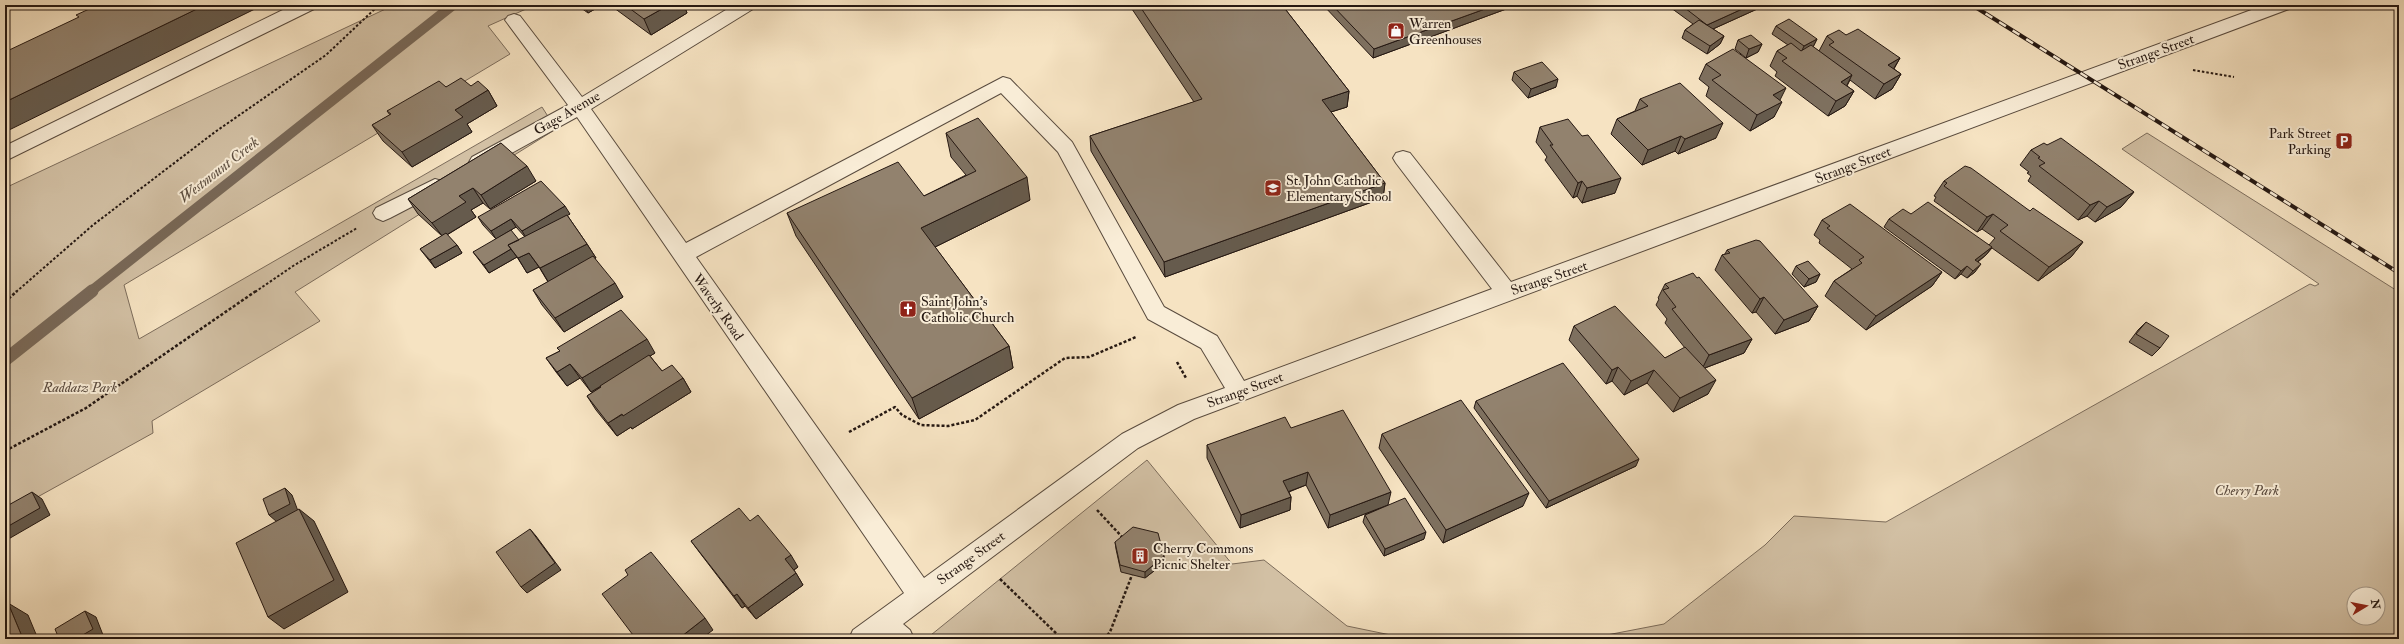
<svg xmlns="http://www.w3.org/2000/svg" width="2404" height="644" font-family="'IM FELL Double Pica',serif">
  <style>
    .green { fill: #d2c0a4; stroke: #7c6c5b; fill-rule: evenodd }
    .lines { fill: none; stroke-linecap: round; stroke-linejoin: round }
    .stream-far1 { stroke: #786858; stroke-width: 10 }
    .stream { stroke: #786858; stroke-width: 13 }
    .minor-casing { stroke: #594b3e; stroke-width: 2 }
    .path-far1 { stroke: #251812; stroke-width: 2; stroke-dasharray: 2.5 2; stroke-linecap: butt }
    .path { stroke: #251812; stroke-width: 2.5; stroke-dasharray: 3 2; stroke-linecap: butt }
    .minor { fill: #f9edd7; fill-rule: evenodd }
    .rail-casing { stroke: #251812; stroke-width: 4 }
    .rail { stroke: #f9edd7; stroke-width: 2.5; stroke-dasharray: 8; stroke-linecap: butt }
    .wall { fill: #7e705f; stroke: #251812 }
    .shaded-wall { fill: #665b4d; stroke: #251812 }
    .building { fill: #92826e; stroke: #251812 }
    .labels { text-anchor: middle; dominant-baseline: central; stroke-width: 4; stroke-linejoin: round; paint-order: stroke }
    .poi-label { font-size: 14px; fill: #251812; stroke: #f9edd7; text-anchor: start }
    .street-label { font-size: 14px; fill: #251812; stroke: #f9edd7 }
    .park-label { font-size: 14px; font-style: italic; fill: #594a3e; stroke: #f9edd7 }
    .water-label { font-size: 15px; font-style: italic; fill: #5c4e40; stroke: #f9edd7 }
  </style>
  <rect width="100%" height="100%" fill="#f6e3c2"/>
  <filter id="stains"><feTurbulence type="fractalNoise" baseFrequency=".005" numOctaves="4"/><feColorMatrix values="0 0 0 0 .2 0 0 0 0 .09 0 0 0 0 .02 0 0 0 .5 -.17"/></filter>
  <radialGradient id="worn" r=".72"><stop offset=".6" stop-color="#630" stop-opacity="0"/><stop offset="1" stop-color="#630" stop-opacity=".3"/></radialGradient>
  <!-- green -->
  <path class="green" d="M394,5H535L488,26L510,54L124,285L139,339L542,107L556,129L295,292L320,321L152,421L153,433L5,515V188Z
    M2147,133L2399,292V639H1586L1664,624L1765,545L1794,516L1886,522L2310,284L2315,286L2319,284L2122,149ZM2354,594H2378V618H2354Z
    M1147,460L1232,564L1264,560L1347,626L1410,639H926Z"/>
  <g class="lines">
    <!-- stream-far1 -->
    <path class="stream-far1" d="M90,292L453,5"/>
    <!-- stream -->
    <path class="stream" d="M5,360L92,291"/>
    <!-- minor casing -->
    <g class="minor-casing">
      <path id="minor" d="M293,5H317L314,9L5,161V146Z
        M734,5H756L753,9L591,109L686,243L1003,77L1010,79L1072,142L1164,307L1217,336L1244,381L1492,289L1396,163L1393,158L1396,153L1403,151L1410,153L1511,282L2265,5H2292L2289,9L1194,419L1138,448L903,624L910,630L914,639H849L853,630L904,593L577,117L486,167L479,169L472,167L469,162L472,157L568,105L508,24L505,20L508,16L514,14L520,16L582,97ZM1001,93L1058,152L1148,319L1201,348L1225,388L1178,405L1122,434L924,578L696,257Z
        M435,179L442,181L445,186L442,191L390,218L383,221L376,218L373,213L376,208Z"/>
    </g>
    <!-- path-far1 -->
    <path class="path-far1" d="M2193,70L2234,77
      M16,292L93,225L215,132L326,55L379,5
      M255,292L293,266L357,228"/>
    <!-- path -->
    <path class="path" d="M5,302L17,291
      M1177,362L1186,378
      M849,432L895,407L902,415L921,425L948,426L975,420L1065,358L1089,357L1136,337
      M5,451L86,408L256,291
      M1097,510L1124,539
      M1000,579L1062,639
      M1104,639L1110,632L1132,575"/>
    <!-- minor -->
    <use href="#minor" class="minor"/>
    <!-- rail casing -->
    <g class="rail-casing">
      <path id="rail" d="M1972,5L2399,273"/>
    </g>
    <!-- rail -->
    <use href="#rail" class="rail"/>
  </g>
  <!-- wall -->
  <path class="wall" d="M577,5H602L588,13Z
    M610,5H684L687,13L651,35Z
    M1132,5H1282L1349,91L1347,107L1331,112L1385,183L1383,198L1165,277L1091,151L1090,136L1194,102L1132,9Z
    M1323,5H1517L1373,58Z
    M1667,5H1766L1713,29L1724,36L1720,44L1707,54L1682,38L1685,30L1693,24Z
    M1776,26L1817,39L1813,47L1819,51L1827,36L1846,35L1900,58L1894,69L1901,74L1892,89L1875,99L1850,80L1847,86L1854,91L1845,106L1828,116L1775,76L1777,72L1770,66L1777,51L1788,45L1772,34Z
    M1738,40L1762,44L1758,52L1746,58L1735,49Z
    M1706,64L1780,100L1774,117L1750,131L1706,96L1709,87L1699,79Z
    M1514,72L1556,87L1528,98L1512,80Z
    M471,86L488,90L497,106L467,124L472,132L412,167L383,141L372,125L390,115L387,111L446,87Z
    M1640,99L1716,138L1678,154L1675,151L1642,165L1611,134L1617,119L1635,111Z
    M1540,127L1615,193L1582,203L1577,196L1573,198L1545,160L1547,157L1536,142Z
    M946,133L1030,200L935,247L1009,346L1013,368L919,419L796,236L787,213L924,196L966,175L951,157Z
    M501,143L536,181L490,209L483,203L471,210L476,217L447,235L457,245L462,253L435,268L420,249L442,236L418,214L408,199Z
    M2047,145L2134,192L2121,207L2095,222L2087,216L2078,220L2028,181L2031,176L2027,173L2029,172L2020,165L2031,150Z
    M1944,181L2030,211L2083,242L2071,257L2038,281L1992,248L1986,255L1978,262L1975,272L1967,278L1961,274L1955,279L1884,227L1889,219L1911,214L1989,245L1995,238L1982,229L1977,232L1934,201L1936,197L1934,196Z
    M570,214L567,215L587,244L596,258L595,259L623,297L564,332L542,305L533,290L548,282L539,267L527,273L517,257L489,273L473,252L519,240L525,237L516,227L496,239L483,225L478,217Z
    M1822,220L1942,272L1932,286L1866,330L1825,296L1834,281L1852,269L1819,243L1820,240L1814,235Z
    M1727,250L1818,306L1809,321L1775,334L1756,312L1752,313L1715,270L1722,255L1725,254Z
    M1796,266L1820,274L1816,282L1804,287L1792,274Z
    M1665,284L1752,339L1744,353L1705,368L1708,394L1673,412L1647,383L1624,395L1612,381L1606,384L1569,340L1574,326L1665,358L1685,348L1665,323L1667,319L1656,305L1659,299L1658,298Z
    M2146,322L2160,348L2152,356L2129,342L2138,330Z
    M557,348L655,353L650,356L662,371L683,378L691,392L632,429L631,427L617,436L596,410L587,396L601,387H600L591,392L580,378L567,386L556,372L546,358L560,351Z
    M1476,401L1636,466L1546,508L1474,408Z
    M1291,428L1388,505L1424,539L1384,556L1363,522L1365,515L1380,508L1328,528L1306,485L1289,492L1291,497L1290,510L1240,528L1207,458V445Z
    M1382,434L1523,506L1443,543L1379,448Z
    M750,521L798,567L794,570L803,585L756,619L745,606L742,608L700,553L691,541Z
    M1115,542L1164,556V563L1145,578L1121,572L1116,549Z"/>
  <!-- shaded-wall -->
  <path class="shaded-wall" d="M205,5H263L5,132V102Z
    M584,5H602L588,13Z
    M669,5H684L687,13L651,35L644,19Z
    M1496,5H1517L1373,58L1374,49Z
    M1751,5H1766L1704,33L1707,25Z
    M1724,36L1720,44L1707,54L1710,46Z
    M1817,39L1813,47L1800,55L1804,46Z
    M1762,44L1758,52L1746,58L1749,49Z
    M1900,58L1891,73L1888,65Z
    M1901,74L1892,89L1875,99L1884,84Z
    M1852,75L1844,91L1841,82Z
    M1558,79L1556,87L1528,98L1531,89Z
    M1786,88L1778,104L1782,102L1774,117L1750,131L1757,115L1773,95Z
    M488,90L497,106L467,124L472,132L412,167L402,152L455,110Z
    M1349,91L1347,107L1321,115L1322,100Z
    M1854,91L1845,106L1828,116L1836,101Z
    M1723,123L1716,138L1678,154L1685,139Z
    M1681,136L1675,151L1642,165L1648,150Z
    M527,166L536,181L490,209L481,195Z
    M1027,177L1030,200L927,251L921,228Z
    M1621,178L1615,193L1582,203L1587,188Z
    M1582,181L1577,196L1573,198L1578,183Z
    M1385,183L1383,198L1165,277L1164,262Z
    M473,188L483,203L471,210L476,217L443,237L432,223L459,196Z
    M2134,192L2121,207L2095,222L2107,207Z
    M2099,201L2087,216L2078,220L2090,205Z
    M565,206L570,214L527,239L522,231Z
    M1993,214L1982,229L1977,232L1987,217Z
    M511,219L516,227L496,239L491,231Z
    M2083,242L2071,257L2038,281L2049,267Z
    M587,244L596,258L549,283L540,268Z
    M457,245L462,253L435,268L430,260Z
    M1992,247L1986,255L1969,268L1975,260Z
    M511,249L517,257L489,273L484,265Z
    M529,253L539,267L527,273L518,258Z
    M1981,264L1975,272L1967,278L1973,271Z
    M1967,266L1961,274L1955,279L1961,271Z
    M1942,272L1932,286L1866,330L1876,316Z
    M1820,274L1816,282L1804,287L1809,279Z
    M615,283L623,297L564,332L555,318Z
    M1764,297L1756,312L1752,313L1760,299Z
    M1818,306L1809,321L1775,334L1784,320Z
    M647,339L655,353L591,392L582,378Z
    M1752,339L1744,353L1702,369L1709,355Z
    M1009,346L1013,368L919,419L912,398Z
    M570,364L580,378L567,386L557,372Z
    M1618,367L1612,381L1606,384L1612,370Z
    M1654,370L1647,383L1624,395L1631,381Z
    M683,378L691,392L632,429L631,427L617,436L608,423Z
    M1716,380L1708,394L1673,412L1680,398Z
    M1639,459L1636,466L1546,508L1549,501Z
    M1308,472L1306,485L1282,494L1283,481Z
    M285,488L292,495L298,511L277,522L269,515Z
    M32,492L42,499L50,515L5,541V528Z
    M1391,492L1388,505L1328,528L1330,515Z
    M1529,493L1523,506L1443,543L1446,530Z
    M1291,497L1290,510L1240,528L1241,515Z
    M299,509L314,521L348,592L284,629L268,617Z
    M530,529L536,536L561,570L527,593L521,587Z
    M1426,532L1424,539L1384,556L1385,549Z
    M791,555L798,567L792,571L785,559Z
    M1164,556V563L1145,578V572Z
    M796,573L803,585L756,619L748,608Z
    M737,594L745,606L742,608L734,596Z
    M8,603L28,615L38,639H23Z
    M85,611L96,617L103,635L97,639H76Z
    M705,618L713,630L701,639H684L682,636Z"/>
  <!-- building -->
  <path class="building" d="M98,5H205L5,102V52L79,17L76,15Z
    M625,5H669L644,19Z
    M1139,5H1282L1349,91L1322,100L1385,183L1164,262L1090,136L1202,99Z
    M1332,5H1496L1374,49Z
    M1681,5H1751L1707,25Z
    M1789,19L1817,39L1804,46L1776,26Z
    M1699,20L1724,36L1710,46L1685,30Z
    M1858,29L1900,58L1888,65L1901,74L1884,84L1829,45L1834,42L1827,36L1839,30L1846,35Z
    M1751,35L1762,44L1749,49L1738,40Z
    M1791,43L1801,51L1811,45L1852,75L1841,82L1854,91L1836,101L1782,61L1787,58L1777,51Z
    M1733,49L1786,88L1773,95L1782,102L1757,115L1712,80L1721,75L1706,64Z
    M1542,62L1558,79L1531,89L1514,72Z
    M461,78L471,86L478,81L488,90L455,110L463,117L402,152L372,125L391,114L387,111L439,81L446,87Z
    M1680,83L1723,123L1685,139L1681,136L1648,150L1617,119L1648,106L1640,99Z
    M978,118L1027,177L921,228L1009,346L912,398L787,213L898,162L924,196L976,171L946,133Z
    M1568,119L1582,136L1588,135L1621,178L1587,188L1582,181L1578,183L1550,145H1553L1540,127Z
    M2061,138L2134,192L2107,207L2099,201L2090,205L2039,166L2045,163L2038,158L2040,157L2031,150L2044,143L2047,145Z
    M501,143L527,166L481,195L473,188L459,196L466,202L432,223L408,199Z
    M1965,166L1971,168L2030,211L2033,208L2083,242L2049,267L2000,231L2008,225L1993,214L1987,217L1944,186L1947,183L1944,181Z
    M541,181L565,206L522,231L511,219L491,231L478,217Z
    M1928,202L1992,247L1975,260L1981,264L1973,271L1967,266L1961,271L1889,219L1903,209L1911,214Z
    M1850,204L1942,272L1876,316L1834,281L1862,263L1859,260L1864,257L1827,228L1830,226L1822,220Z
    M567,215L587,244L540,268L529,253L518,258L508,245Z
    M511,230L519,240L508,245L511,249L484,265L473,252Z
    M446,233L457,245L430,260L420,249Z
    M1756,240L1760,241L1818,306L1784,320L1764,297L1760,299L1722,255L1730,253L1727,250Z
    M593,256L615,283L555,318L533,290Z
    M1808,261L1820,274L1809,279L1796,266Z
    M1693,273L1697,278L1699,277L1752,339L1709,355L1672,309L1676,307L1663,290L1669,288L1665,284Z
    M1615,306L1665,358L1685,347L1716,380L1680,398L1654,370L1631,381L1618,367L1612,370L1574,326Z
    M621,310L647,339L582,378L570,364L557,372L546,358L560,351L557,348Z
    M2146,322L2169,336L2160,348L2136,334Z
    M649,355L662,371L672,365L683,378L623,416L622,414L608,423L587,396L601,387L600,386Z
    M1563,363L1639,459L1549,501L1476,401Z
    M1461,400L1529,493L1446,530L1382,434Z
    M1343,410L1391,492L1330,515L1308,472L1283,481L1291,497L1241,515L1207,445L1285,417L1291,428Z
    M285,488L290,504L269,515L263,499Z
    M32,492L40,508L5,528V507Z
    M1405,498L1426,532L1385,549L1365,515Z
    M739,508L750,521L758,515L791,555L785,559L796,573L748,608L737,594L734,596L691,541Z
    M299,509L334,580L268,617L236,543Z
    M1133,527L1158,533L1164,556L1145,572L1120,565L1115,542Z
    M530,529L555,563L521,587L496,552Z
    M651,552L705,618L682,636L685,639H636L602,594L628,575L625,570Z
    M8,603L23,639H5V605Z
    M85,611L93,629L76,639H59L55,629Z
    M555,636L558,639H551Z"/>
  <!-- icons -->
  <defs>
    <g id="shop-square" transform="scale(0.9)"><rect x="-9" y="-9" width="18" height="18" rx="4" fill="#8f2418" stroke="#f9edd7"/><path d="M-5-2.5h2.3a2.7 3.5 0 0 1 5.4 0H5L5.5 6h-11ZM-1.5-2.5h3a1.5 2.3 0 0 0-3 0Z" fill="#fff"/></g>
    <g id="parking-square" transform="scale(0.9)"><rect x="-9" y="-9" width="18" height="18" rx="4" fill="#8f2418" stroke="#f9edd7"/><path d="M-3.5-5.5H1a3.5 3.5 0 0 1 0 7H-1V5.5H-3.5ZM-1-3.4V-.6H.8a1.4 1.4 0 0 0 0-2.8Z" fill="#fff"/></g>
    <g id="school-square" transform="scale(0.9)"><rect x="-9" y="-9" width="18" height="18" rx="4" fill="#8f2418" stroke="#f9edd7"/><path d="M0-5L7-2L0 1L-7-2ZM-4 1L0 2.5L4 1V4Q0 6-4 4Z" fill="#fff"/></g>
    <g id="church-square" transform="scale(0.9)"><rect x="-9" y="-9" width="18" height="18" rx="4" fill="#8f2418" stroke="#f9edd7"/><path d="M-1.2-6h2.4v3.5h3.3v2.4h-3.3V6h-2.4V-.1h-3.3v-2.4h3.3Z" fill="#fff"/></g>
    <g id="building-square" transform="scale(0.9)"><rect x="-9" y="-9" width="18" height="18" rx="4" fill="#8f2418" stroke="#f9edd7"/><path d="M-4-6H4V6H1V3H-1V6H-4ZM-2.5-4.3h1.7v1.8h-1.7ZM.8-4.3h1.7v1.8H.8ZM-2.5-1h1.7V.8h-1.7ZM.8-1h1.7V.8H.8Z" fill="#fff"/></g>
  </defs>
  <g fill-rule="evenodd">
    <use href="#shop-square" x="1396" y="31"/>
    <use href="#parking-square" x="2344" y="141"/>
    <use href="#school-square" x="1273" y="188"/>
    <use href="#church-square" x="908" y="309"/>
    <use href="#building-square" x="1140" y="556"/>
  </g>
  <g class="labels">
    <!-- poi labels -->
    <g class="poi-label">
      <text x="1409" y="23">Warren<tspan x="1409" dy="16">Greenhouses</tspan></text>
      <text x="2331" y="133" text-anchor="end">Park Street<tspan x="2331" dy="16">Parking</tspan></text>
      <text x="1286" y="180">St. John Catholic<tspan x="1286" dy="16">Elementary School</tspan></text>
      <text x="921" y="301">Saint John's<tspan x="921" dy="16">Catholic Church</tspan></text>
      <text x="1153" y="548">Cherry Commons<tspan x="1153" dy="16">Picnic Shelter</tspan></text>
    </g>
    <!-- street labels -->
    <g class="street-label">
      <text transform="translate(2156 52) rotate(-20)">Strange Street</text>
      <text transform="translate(567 113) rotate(-30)">Gage Avenue</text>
      <text transform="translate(1853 165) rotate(-21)">Strange Street</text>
      <text transform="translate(1549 278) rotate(-19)">Strange Street</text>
      <text transform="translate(718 307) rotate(55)">Waverly Road</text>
      <text transform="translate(1245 390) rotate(-20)">Strange Street</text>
      <text transform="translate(971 558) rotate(-36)">Strange Street</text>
    </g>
    <!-- park labels -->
    <g class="park-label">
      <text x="80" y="387">Raddatz Park</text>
      <text x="2247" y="490">Cherry Park</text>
    </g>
    <!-- water labels -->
    <g class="water-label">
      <text transform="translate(219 170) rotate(-38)">Westmount Creek</text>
    </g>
  </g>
  <!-- margin -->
  <rect width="2404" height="644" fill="none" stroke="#f6e3c2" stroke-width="20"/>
  <rect x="6" y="6" width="2392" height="632" fill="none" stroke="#251812" stroke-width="2"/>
  <rect x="10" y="10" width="2384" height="624" fill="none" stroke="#251812"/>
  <!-- north arrow -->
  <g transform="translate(2366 606) rotate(80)"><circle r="19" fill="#f9edd7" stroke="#a49888"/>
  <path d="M0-3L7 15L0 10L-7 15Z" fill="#8f2418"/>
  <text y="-6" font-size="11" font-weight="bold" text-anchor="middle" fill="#251812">N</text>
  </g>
  <rect width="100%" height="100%" filter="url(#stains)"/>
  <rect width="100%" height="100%" fill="url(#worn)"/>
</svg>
